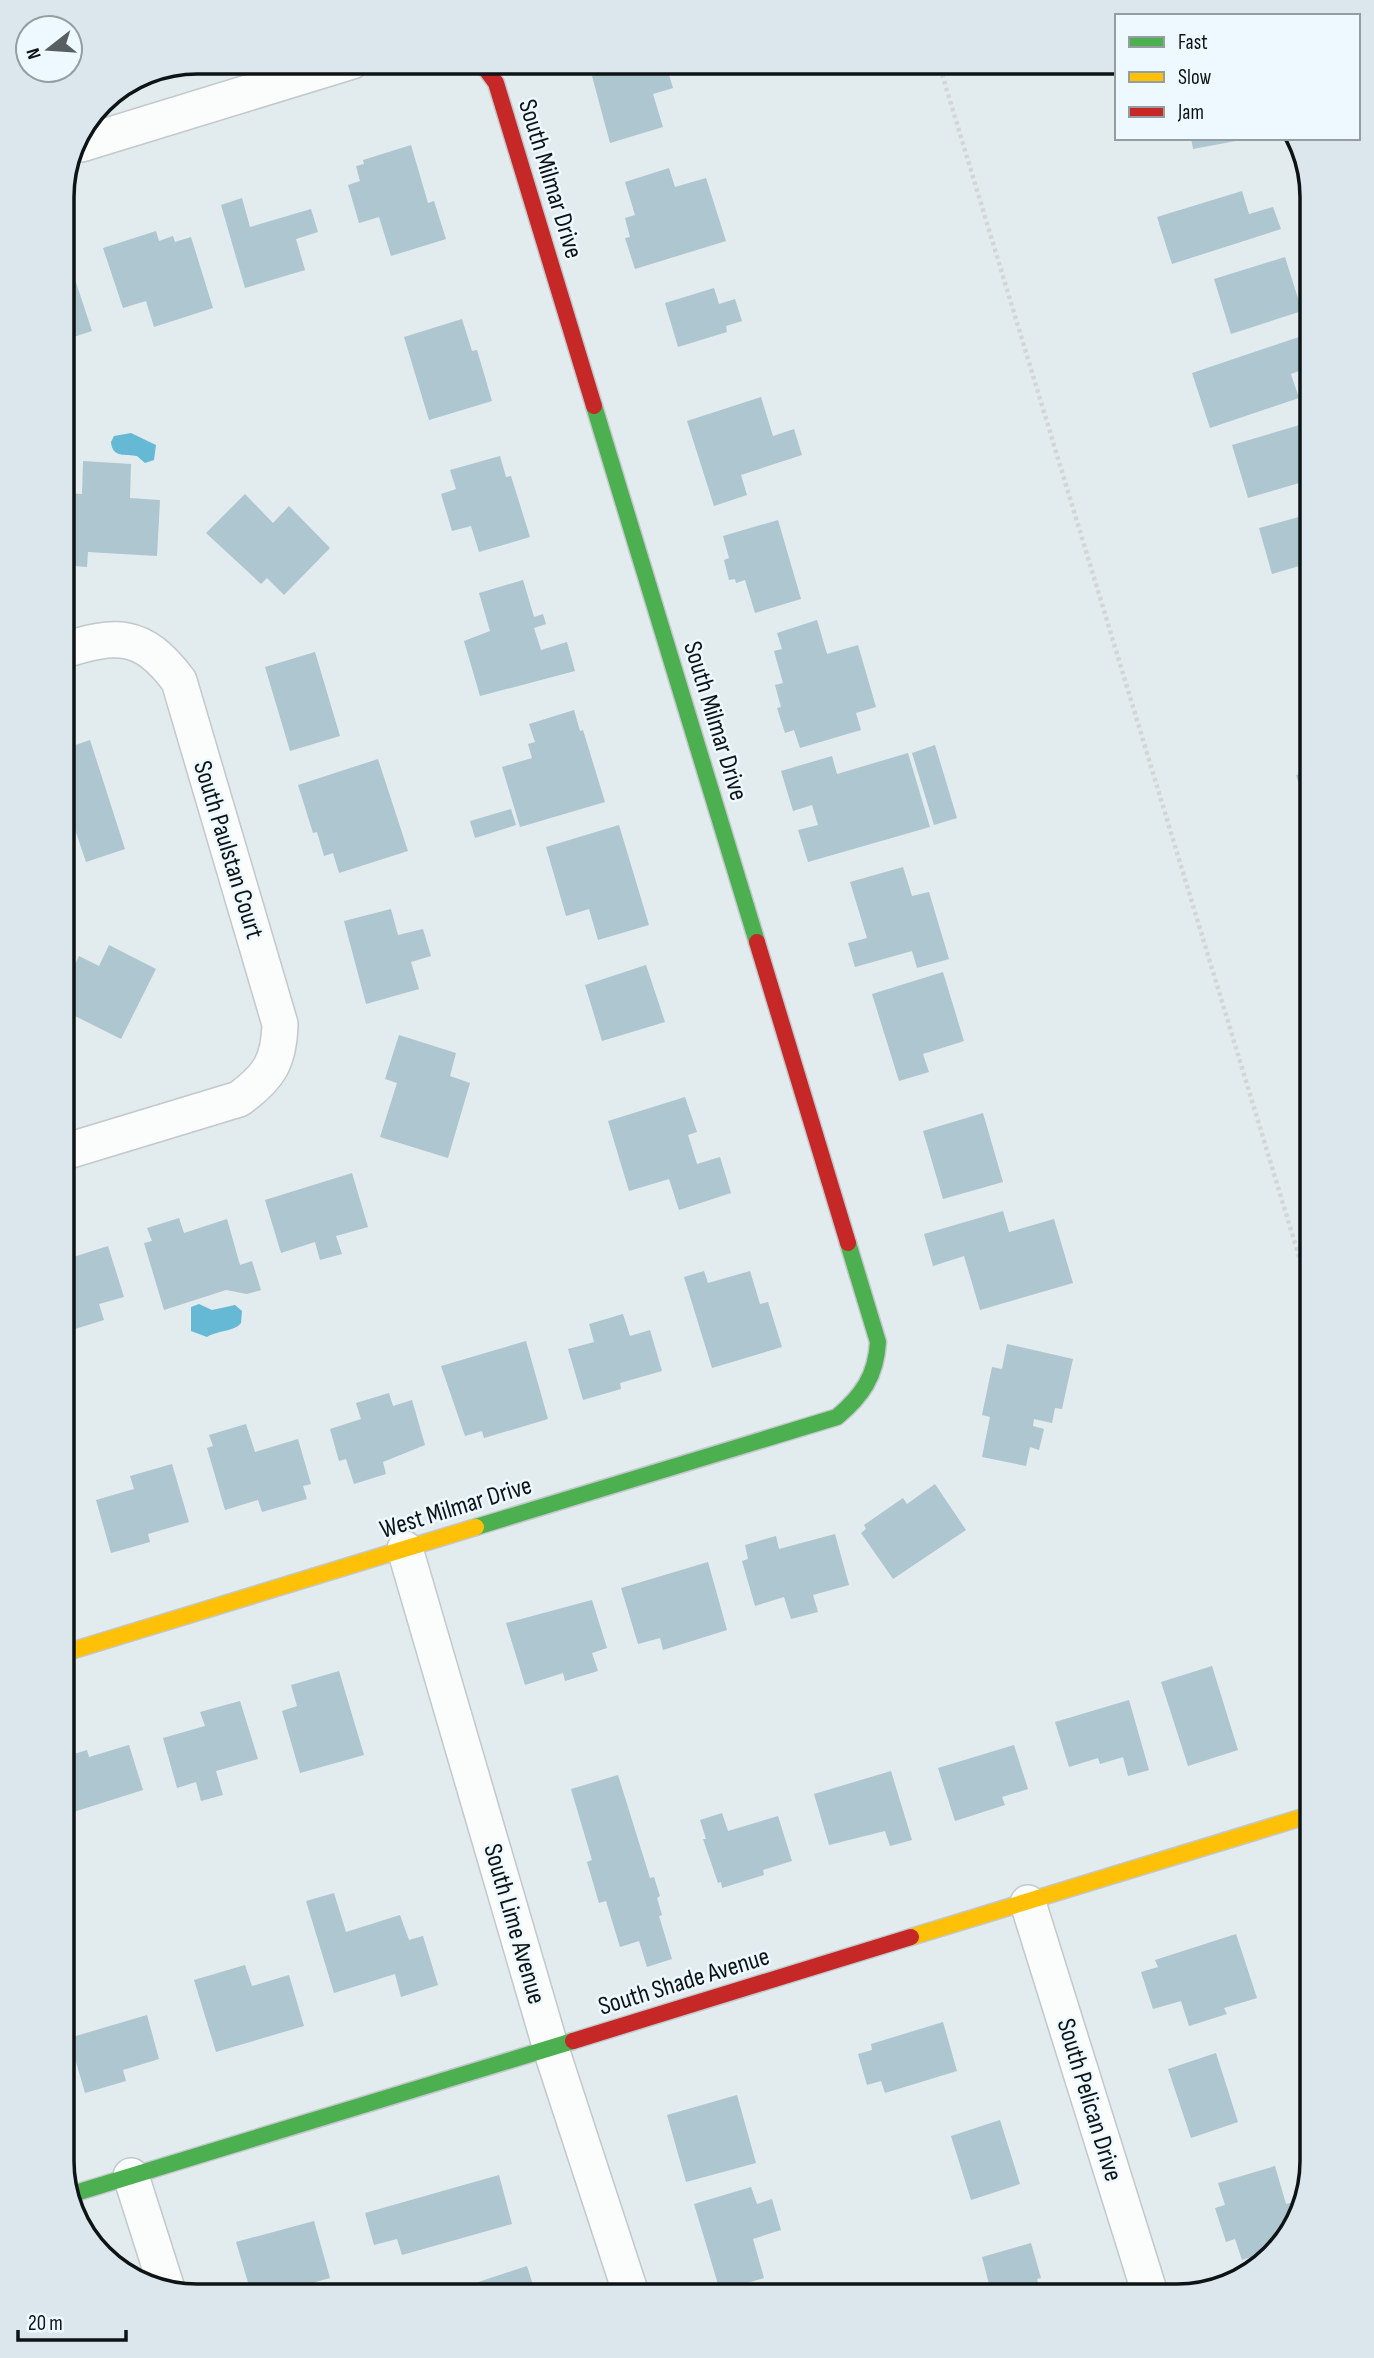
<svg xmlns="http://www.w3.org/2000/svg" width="1374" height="2358" font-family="'Sofia Sans Condensed',sans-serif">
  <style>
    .water { fill: #66b9d4 }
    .building { fill: #adc6cf }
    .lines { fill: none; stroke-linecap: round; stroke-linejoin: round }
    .street-casing { stroke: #c2c8cb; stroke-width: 38 }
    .fast-casing { stroke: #c2c8cb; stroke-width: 19 }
    .slow-casing { stroke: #c2c8cb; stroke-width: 19 }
    .jam-casing { stroke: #c2c8cb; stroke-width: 19 }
    .path { stroke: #d3d6d7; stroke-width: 4.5; stroke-dasharray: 3.5 3.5; stroke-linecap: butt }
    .street { stroke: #fbfcfc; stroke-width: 35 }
    .fast { stroke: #4caf50; stroke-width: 16 }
    .slow { stroke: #ffc107; stroke-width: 16 }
    .jam { stroke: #c62828; stroke-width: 16 }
    .labels { text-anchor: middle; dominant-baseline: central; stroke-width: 5; stroke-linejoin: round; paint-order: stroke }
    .street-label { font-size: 26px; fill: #0e1416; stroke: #edf9ff }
    .rim { fill: none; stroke: #0e1416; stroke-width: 3.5 }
  </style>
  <rect width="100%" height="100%" fill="#e2ebee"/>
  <!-- water -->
  <path class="water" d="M131,433L156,445L154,460L145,463L137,456C126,454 112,458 111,442L114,436Z
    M199,1304L212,1310L235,1305L242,1311L241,1323C234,1332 218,1330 207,1337L191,1331V1307Z"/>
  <!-- building -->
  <path class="building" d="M596,61H645L649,74L667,68L673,88L653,94L663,127L610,143L592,76L600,73Z
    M1191,138H1241V140L1193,149Z
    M411,145L428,203L434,201L446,239L391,256L379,217L359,223L348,185L360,181L356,166L364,164L363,160Z
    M669,168L675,187L706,178L726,241L635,269L625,238L630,237L625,218L635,215L625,182Z
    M1242,191L1249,214L1273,207L1281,229L1172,264L1157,217Z
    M242,198L250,227L311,209L318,232L296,239L305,270L245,288L221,205Z
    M156,231L159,241L173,236L175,242L191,237L213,308L154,327L146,301L123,308L103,248Z
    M66,252L92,331L61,341L62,253Z
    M1285,257L1302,311L1231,334L1214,279Z
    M714,288L719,304L735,299L742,321L726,326L727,332L678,347L665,303Z
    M462,319L472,351L477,350L492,401L429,420L404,337Z
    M1311,333L1313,366L1291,374L1299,398L1210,428L1192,373Z
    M761,397L773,436L794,429L802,455L741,475L747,495L714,506L687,421Z
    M1313,421V479L1248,498L1232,445Z
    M500,456L506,477L511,476L530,537L479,552L471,526L452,531L441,494L456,489L450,470Z
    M83,461L131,464L130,498L160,500L157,556L88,552L87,567L61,565L66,493L82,494Z
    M245,494L273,523L289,506L330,548L284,595L267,578L261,584L206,533Z
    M1313,513V562L1272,574L1259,528Z
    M778,520L801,599L755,613L745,580L736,583L735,579L729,580L724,560L729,558L723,536Z
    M523,580L534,617L543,614L546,624L534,628L541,650L567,642L575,671L480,696L464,641L490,631L479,593Z
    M1313,596V645H1312L1299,599Z
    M817,620L827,654L858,645L876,707L856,713L861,730L800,748L794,730L785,733L777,708L781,707L775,685L783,683L774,651L782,649L777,633Z
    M315,652L340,736L290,751L265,667Z
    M574,710L580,731L583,730L605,802L520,827L502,767L532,758L528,744L535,742L529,724Z
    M90,740L125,849L86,862L69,812L61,814V750Z
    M935,745L957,818L934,825L912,753Z
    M908,753L930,827L808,862L798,830L818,825L812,805L793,811L781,771L832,756L837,774Z
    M378,759L408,851L339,873L333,853L324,856L317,832L313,833L298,785Z
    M1313,770V825L1312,826L1296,775Z
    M511,809L516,825L475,838L470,821Z
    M619,825L649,925L598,940L589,909L566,916L546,847Z
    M903,867L912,896L929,892L949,959L917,968L912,951L855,967L848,943L867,938L850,882Z
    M391,909L398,935L423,929L431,956L411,962L419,989L366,1004L344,921Z
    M109,945L156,969L121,1039L61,1009V992L79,956L99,966Z
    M646,965L665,1022L602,1041L585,985Z
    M943,972L964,1041L923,1054L929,1072L899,1081L872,994Z
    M399,1035L456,1053L450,1076L470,1083L448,1158L380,1137L397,1083L385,1079Z
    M685,1097L697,1132L688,1135L697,1164L720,1157L731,1193L679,1210L669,1179L629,1191L608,1121Z
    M983,1113L1003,1182L943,1199L923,1131Z
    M352,1173L368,1227L336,1236L342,1254L320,1260L315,1242L281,1253L265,1200Z
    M1003,1211L1009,1232L1054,1219L1073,1283L980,1310L964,1256L933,1266L924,1234Z
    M179,1218L184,1233L227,1219L240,1265L252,1261L261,1290L247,1294L226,1290L164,1310L144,1243L152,1241L147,1228Z
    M108,1246L124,1297L99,1304L104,1320L62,1333L61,1265L68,1263L67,1259Z
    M704,1271L708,1283L750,1271L760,1304L768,1302L782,1347L712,1368L684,1277Z
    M623,1314L630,1336L650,1330L662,1371L620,1383L621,1389L583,1400L568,1349L594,1342L589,1324Z
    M526,1341L548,1419L484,1438L482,1431L465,1436L441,1366Z
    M1007,1344L1073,1359L1062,1409L1055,1408L1052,1423L1034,1419L1033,1426L1044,1429L1039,1450L1030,1447L1026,1466L982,1457L990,1417L982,1415L992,1367L1002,1369Z
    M389,1393L393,1406L412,1400L425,1445L383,1462L386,1474L354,1484L346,1459L339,1461L330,1429L361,1419L356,1403Z
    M246,1424L255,1452L298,1439L311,1484L303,1486L307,1499L262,1512L258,1500L225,1510L207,1448L213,1446L209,1435Z
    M172,1464L189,1522L148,1534L150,1542L111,1553L96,1500L134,1489L130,1476Z
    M935,1484L966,1530L893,1579L861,1533L866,1529L864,1525L903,1498L907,1504Z
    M61,1534L68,1554L61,1556Z
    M835,1534L849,1585L813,1595L818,1612L791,1619L784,1597L755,1606L742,1561L748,1559L745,1545L776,1536L779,1549Z
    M708,1562L727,1630L663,1650L660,1638L638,1644L621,1588Z
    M592,1600L607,1648L592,1653L598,1671L565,1681L563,1673L525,1685L506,1623Z
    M1212,1666L1238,1750L1188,1766L1161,1682Z
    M339,1671L364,1755L300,1773L282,1711L297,1706L291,1685Z
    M1129,1700L1149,1770L1128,1776L1123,1757L1100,1764L1098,1758L1069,1767L1055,1722Z
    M240,1701L258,1759L216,1771L223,1795L201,1801L196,1782L177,1788L163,1738L205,1726L200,1712Z
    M129,1745L143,1790L64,1815L61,1758L87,1750L89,1757Z
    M1014,1745L1028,1789L1002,1797L1005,1805L955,1821L938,1768Z
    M891,1771L912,1840L890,1846L885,1831L829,1845L814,1794Z
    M618,1775L650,1878L654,1877L660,1896L657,1898L662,1915L659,1916L672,1959L647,1967L639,1941L620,1947L606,1901L599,1903L587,1862L592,1860L571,1789Z
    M722,1813L728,1831L778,1816L792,1861L763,1870L764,1875L722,1888L721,1882L718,1883L703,1839H706L700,1820Z
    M334,1893L346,1932L400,1915L409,1940L423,1936L438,1985L401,1997L395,1974L334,1993L306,1901Z
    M1236,1934L1257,1998L1224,2008L1227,2014L1189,2026L1181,2001L1153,2009L1141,1972L1158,1967L1155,1960Z
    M245,1965L252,1986L289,1975L304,2026L216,2052L194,1980Z
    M147,2015L159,2059L123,2070L126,2081L85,2093L69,2038Z
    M943,2022L957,2071L885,2093L881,2081L867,2085L858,2054L872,2050L871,2044Z
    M1216,2053L1238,2122L1191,2138L1168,2069Z
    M737,2095L756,2163L686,2182L667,2115Z
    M1000,2120L1020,2184L971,2200L951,2136Z
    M1275,2166L1286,2204L1301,2200L1290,2236L1275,2249L1242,2260L1235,2239L1226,2242L1215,2208L1225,2205L1218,2183Z
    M499,2175L512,2224L402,2255L397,2239L374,2245L365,2213Z
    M751,2187L757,2204L772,2199L781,2230L753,2239L764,2278L720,2291L694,2204Z
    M314,2221L330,2278L262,2297L252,2296L236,2242Z
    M1031,2243L1041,2278L1037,2279L1042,2297H980L978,2291L990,2288L982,2257Z
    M527,2266L537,2297H436V2296Z"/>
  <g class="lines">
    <!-- street casing -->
    <g class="street-casing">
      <path id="street" d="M81,144L352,61
        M61,1153L239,1099C269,1077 279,1062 280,1024L179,681C142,631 116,634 61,651
        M405,1549L551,2049L632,2297
        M1028,1903L1151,2297
        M131,2176L167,2289"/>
    </g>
    <!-- fast casing -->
    <g class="fast-casing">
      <path id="fast" d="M594,406L757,942
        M476,1527L837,1417C862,1396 876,1376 878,1342L848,1243
        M69,2195L573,2041"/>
    </g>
    <!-- slow casing -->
    <g class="slow-casing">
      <path id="slow" d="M61,1654L476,1527
        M911,1937L1313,1814"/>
    </g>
    <!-- jam casing -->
    <g class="jam-casing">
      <path id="jam" d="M480,61L496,83L594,406
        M757,942L848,1243
        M573,2041L911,1937"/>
    </g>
    <!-- path -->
    <path class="path" d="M938,61L1313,1303"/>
    <!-- street -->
    <use href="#street" class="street"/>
    <!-- fast -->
    <use href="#fast" class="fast"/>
    <!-- slow -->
    <use href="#slow" class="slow"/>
    <!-- jam -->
    <use href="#jam" class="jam"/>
  </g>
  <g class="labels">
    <!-- street labels -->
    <g class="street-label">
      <text transform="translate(550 179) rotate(73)">South Milmar Drive</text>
      <text transform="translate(715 721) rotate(73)">South Milmar Drive</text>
      <text transform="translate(228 850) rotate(73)">South Paulstan Court</text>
      <text transform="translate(456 1508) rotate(-17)">West Milmar Drive</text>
      <text transform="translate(514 1924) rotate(74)">South Lime Avenue</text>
      <text transform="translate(684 1982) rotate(-17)">South Shade Avenue</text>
      <text transform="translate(1089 2100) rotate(73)">South Pelican Drive</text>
    </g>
  </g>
  <!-- crop -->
  <path d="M0 0H1374V2358H0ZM197 74H1177A123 123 0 0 1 1300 197V2161A123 123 0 0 1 1177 2284H197A123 123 0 0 1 74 2161V197A123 123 0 0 1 197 74Z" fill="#dbe7ec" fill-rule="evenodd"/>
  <path class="rim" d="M197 74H1177A123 123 0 0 1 1300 197V2161A123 123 0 0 1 1177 2284H197A123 123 0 0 1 74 2161V197A123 123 0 0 1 197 74Z"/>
  <!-- legend -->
  <rect x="1115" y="14" width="245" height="126" fill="#edf9ff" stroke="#949da2" stroke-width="2"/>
  <rect x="1129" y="37" width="35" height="10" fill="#4caf50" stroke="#949da2" stroke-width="2"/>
  <text x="1178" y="49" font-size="21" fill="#0e1416">Fast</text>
  <rect x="1129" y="72" width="35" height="10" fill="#ffc107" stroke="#949da2" stroke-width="2"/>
  <text x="1178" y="84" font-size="21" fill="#0e1416">Slow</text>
  <rect x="1129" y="107" width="35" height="10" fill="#c62828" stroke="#949da2" stroke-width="2"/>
  <text x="1178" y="119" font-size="21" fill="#0e1416">Jam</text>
  <!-- north arrow -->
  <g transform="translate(49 49) rotate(253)"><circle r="33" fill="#edf9ff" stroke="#949da2" stroke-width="2"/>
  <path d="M0-5L12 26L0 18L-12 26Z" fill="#585f62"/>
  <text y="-10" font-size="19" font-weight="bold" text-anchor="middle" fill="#0e1416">N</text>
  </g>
  <!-- scale -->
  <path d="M18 2330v10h108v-10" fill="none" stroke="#0e1416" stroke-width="3.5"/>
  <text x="28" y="2330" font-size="21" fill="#0e1416" stroke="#edf9ff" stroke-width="5" paint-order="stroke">20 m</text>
</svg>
